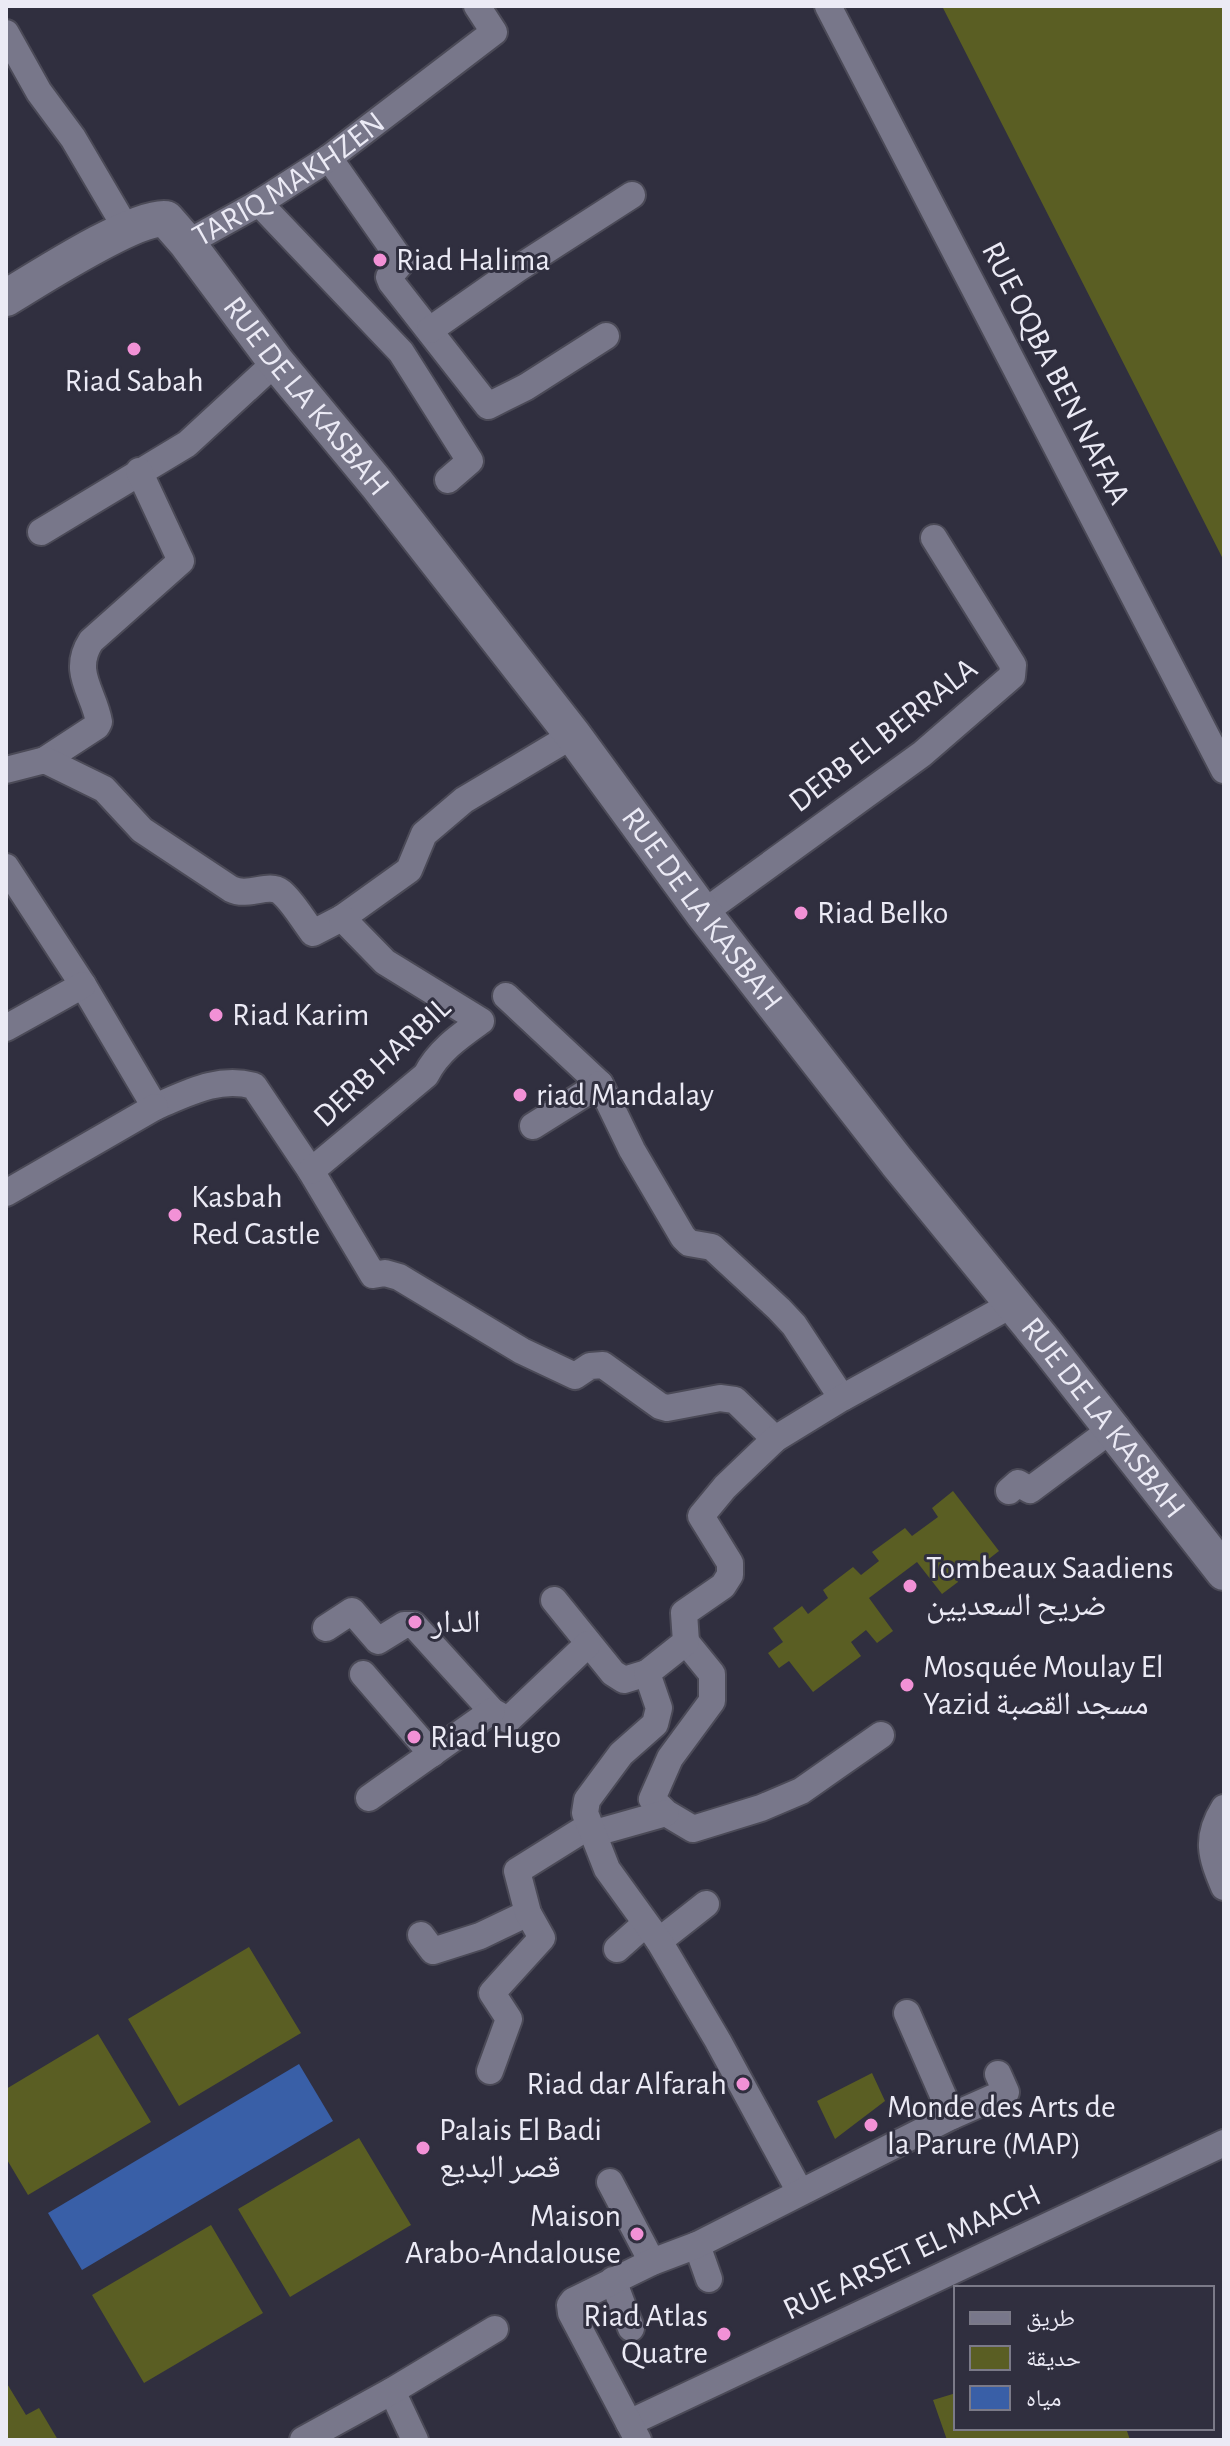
<svg xmlns="http://www.w3.org/2000/svg" width="1230" height="2446" font-family="'Alegreya Sans','Noto Naskh Arabic',sans-serif">
  <style>
    .green { fill: #5a5e23 }
    .water { fill: #395fa7 }
    .lines { fill: none; stroke-linecap: round; stroke-linejoin: round }
    .street-casing { stroke: #4b4a57; stroke-width: 30 }
    .secondary-casing { stroke: #4b4a57; stroke-width: 40 }
    .street { stroke: #78778a; stroke-width: 26 }
    .secondary { stroke: #78778a; stroke-width: 36 }
    .poi-dot { fill: #f291d6; stroke: #302f3f; stroke-width: 3 }
    .labels { text-anchor: middle; dominant-baseline: central; stroke-width: 6; stroke-linejoin: round; paint-order: stroke }
    .street-label { font-size: 32px; fill: #ebeaf5; stroke: #302f3f }
    .poi-label { font-size: 32px; fill: #ebeaf5; stroke: #302f3f; text-anchor: start }
  </style>
  <rect width="100%" height="100%" fill="#302f3f"/>
  <!-- green -->
  <path class="green" d="M942,6H1224V561Z
    M953,1491L999,1551L981,1565L976,1560L955,1576L958,1582L942,1594L917,1562L869,1598L893,1631L877,1643L866,1630L851,1642L861,1656L813,1692L789,1661L779,1668L768,1653L783,1642L773,1628L802,1606L808,1614L828,1598L823,1590L853,1567L861,1575L879,1561L872,1552L905,1528L912,1536L938,1517L932,1508Z
    M249,1947L301,2033L179,2106L128,2019Z
    M98,2034L151,2122L28,2195L6,2158V2089Z
    M872,2073L885,2101L835,2139L817,2101Z
    M359,2138L411,2225L290,2297L238,2209Z
    M211,2225L263,2313L144,2383L92,2295Z
    M6,2382L26,2415L39,2408L58,2440H6Z
    M956,2393V2428H1126L1130,2440H947L933,2400Z"/>
  <!-- water -->
  <path class="water" d="M299,2064L333,2121L82,2270L48,2213Z"/>
  <g class="lines">
    <!-- street casing -->
    <g class="street-casing">
      <g id="street">
        <path d="M828,6L1224,770"/>
        <path d="M6,33L39,92L73,138L127,230"/>
        <path d="M329,158L402,262L389,277L391,282L488,406L526,387L606,336"/>
        <path d="M259,203L401,352L470,461L448,480"/>
        <path id="s1" d="M187,243L259,203L329,158L494,32L477,6"/>
        <path d="M430,330L517,269L632,195"/>
        <path d="M41,532L187,444L276,362"/>
        <path d="M45,760L97,726L99,722C94,692 71,672 91,641L181,561L139,471"/>
        <path d="M6,770L45,760L104,789L142,830L231,889C249,898 268,882 281,892C293,902 303,920 313,933L342,918L409,870L424,834L464,800L573,735"/>
        <path d="M6,867L83,985L155,1107C188,1093 219,1076 254,1086L311,1171L373,1275L385,1273L399,1277L522,1351L575,1376L590,1366L603,1365L660,1406L667,1408L720,1398L735,1400L775,1439"/>
        <path d="M703,913L922,754L1012,676L1013,665L934,538"/>
        <path d="M506,996L600,1084L533,1126"/>
        <path d="M6,1028L83,985"/>
        <path d="M600,1084L632,1150L683,1237L689,1243L712,1247L779,1309L794,1325L842,1398"/>
        <path d="M311,1171L426,1075C438,1051 460,1036 481,1021L385,962L342,918"/>
        <path d="M6,1193L155,1107"/>
        <path d="M1009,1491L1018,1483L1030,1490L1116,1426"/>
        <path d="M554,1600L613,1673L624,1680L647,1673"/>
        <path d="M326,1628L352,1611L378,1641L404,1625H414L492,1711L508,1720L588,1644"/>
        <path d="M686,1642L712,1674V1701L670,1758L652,1799L666,1813L693,1829L761,1808L801,1791L881,1735"/>
        <path d="M363,1674L432,1754"/>
        <path d="M369,1798L492,1711"/>
        <path d="M1224,1808C1205,1838 1211,1856 1224,1887"/>
        <path d="M595,1833L666,1813"/>
        <path d="M421,1935L433,1951L480,1936L528,1913"/>
        <path d="M659,1941L706,1904"/>
        <path d="M617,1949L645,1924"/>
        <path d="M490,2071L509,2019L492,1993L542,1938L528,1913L517,1871L589,1826"/>
        <path d="M952,2116L1006,2092L998,2074"/>
        <path d="M610,2182L652,2262"/>
        <path d="M800,2192L718,2041L659,1941L607,1869L585,1813L587,1800L621,1754L655,1724L659,1708L647,1673L686,1642L684,1613L723,1586L730,1575V1563L701,1516L725,1487L775,1439L842,1398L1013,1304"/>
        <path d="M697,2245L709,2279"/>
        <path d="M613,2280L631,2328"/>
        <path d="M392,2391L415,2440"/>
        <path d="M629,2423L1224,2143"/>
        <path d="M303,2440L392,2391L495,2329"/>
        <path d="M638,2440L571,2313L570,2305L573,2301L652,2262L697,2245L952,2116L907,2013"/>
      </g>
    </g>
    <!-- secondary casing -->
    <g class="secondary-casing">
      <g id="secondary">
        <path id="s2" d="M6,298C36,280 136,215 166,219L187,243L276,362L377,484L573,735L703,913L897,1162L1044,1342L1224,1572"/>
      </g>
    </g>
    <!-- street -->
    <use href="#street" class="street"/>
    <!-- secondary -->
    <use href="#secondary" class="secondary"/>
  </g>
  <!-- markers -->
  <g class="poi-dot">
    <circle cx="380" cy="260" r="8"/>
    <circle cx="134" cy="349" r="8"/>
    <circle cx="801" cy="913" r="8"/>
    <circle cx="216" cy="1015" r="8"/>
    <circle cx="520" cy="1095" r="8"/>
    <circle cx="175" cy="1215" r="8"/>
    <circle cx="910" cy="1586" r="8"/>
    <circle cx="415" cy="1622" r="8"/>
    <circle cx="907" cy="1685" r="8"/>
    <circle cx="414" cy="1737" r="8"/>
    <circle cx="743" cy="2084" r="8"/>
    <circle cx="871" cy="2125" r="8"/>
    <circle cx="423" cy="2148" r="8"/>
    <circle cx="637" cy="2234" r="8"/>
    <circle cx="724" cy="2334" r="8"/>
  </g>
  <g class="labels">
    <!-- street labels -->
    <g class="street-label">
      <text stroke="none"><textPath href="#s1" startOffset="120">TARIQ MAKHZEN</textPath></text>
      <text transform="translate(1056 373) rotate(63)">RUE OQBA BEN NAFAA</text>
      <text stroke="none"><textPath href="#s2" startOffset="406">RUE DE LA KASBAH</textPath></text>
      <text transform="translate(883 735) rotate(-38)">DERB EL BERRALA</text>
      <text stroke="none"><textPath href="#s2" startOffset="1054">RUE DE LA KASBAH</textPath></text>
      <text transform="translate(382 1062) rotate(-43)">DERB HARBIL</text>
      <text stroke="none"><textPath href="#s2" startOffset="1702">RUE DE LA KASBAH</textPath></text>
      <text transform="translate(912 2252) rotate(-25)">RUE ARSET EL MAACH</text>
    </g>
    <!-- poi labels -->
    <g class="poi-label">
      <text x="396" y="260">Riad Halima</text>
      <text x="134" y="381" text-anchor="middle">Riad Sabah</text>
      <text x="817" y="913">Riad Belko</text>
      <text x="232" y="1015">Riad Karim</text>
      <text x="536" y="1095">riad Mandalay</text>
      <text x="191" y="1197">Kasbah<tspan x="191" dy="37">Red Castle</tspan></text>
      <text x="926" y="1568">Tombeaux Saadiens<tspan x="926" dy="37">ضريح السعديين</tspan></text>
      <text x="431" y="1622">الدار</text>
      <text x="923" y="1667">Mosquée Moulay El<tspan x="923" dy="37">Yazid مسجد القصبة</tspan></text>
      <text x="430" y="1737">Riad Hugo</text>
      <text x="727" y="2084" text-anchor="end">Riad dar Alfarah</text>
      <text x="887" y="2107">Monde des Arts de<tspan x="887" dy="37">la Parure (MAP)</tspan></text>
      <text x="439" y="2130">Palais El Badi<tspan x="439" dy="37">قصر البديع</tspan></text>
      <text x="621" y="2216" text-anchor="end">Maison<tspan x="621" dy="37">Arabo-Andalouse</tspan></text>
      <text x="708" y="2316" text-anchor="end">Riad Atlas<tspan x="708" dy="37">Quatre</tspan></text>
    </g>
  </g>
  <!-- border -->
  <rect width="1230" height="2446" fill="none" stroke="#ebeaf5" stroke-width="16"/>
  <!-- legend -->
  <rect x="954" y="2286" width="260" height="144" fill="#302f3f" stroke="#7b7a88" stroke-width="2"/>
  <rect x="970" y="2312" width="40" height="12" fill="#78778a" stroke="#7b7a88" stroke-width="2"/>
  <text x="1026" y="2326" font-size="24" fill="#ebeaf5">طريق</text>
  <rect x="970" y="2346" width="40" height="24" fill="#5a5e23" stroke="#7b7a88" stroke-width="2"/>
  <text x="1026" y="2366" font-size="24" fill="#ebeaf5">حديقة</text>
  <rect x="970" y="2386" width="40" height="24" fill="#395fa7" stroke="#7b7a88" stroke-width="2"/>
  <text x="1026" y="2406" font-size="24" fill="#ebeaf5">مياه</text>
</svg>
